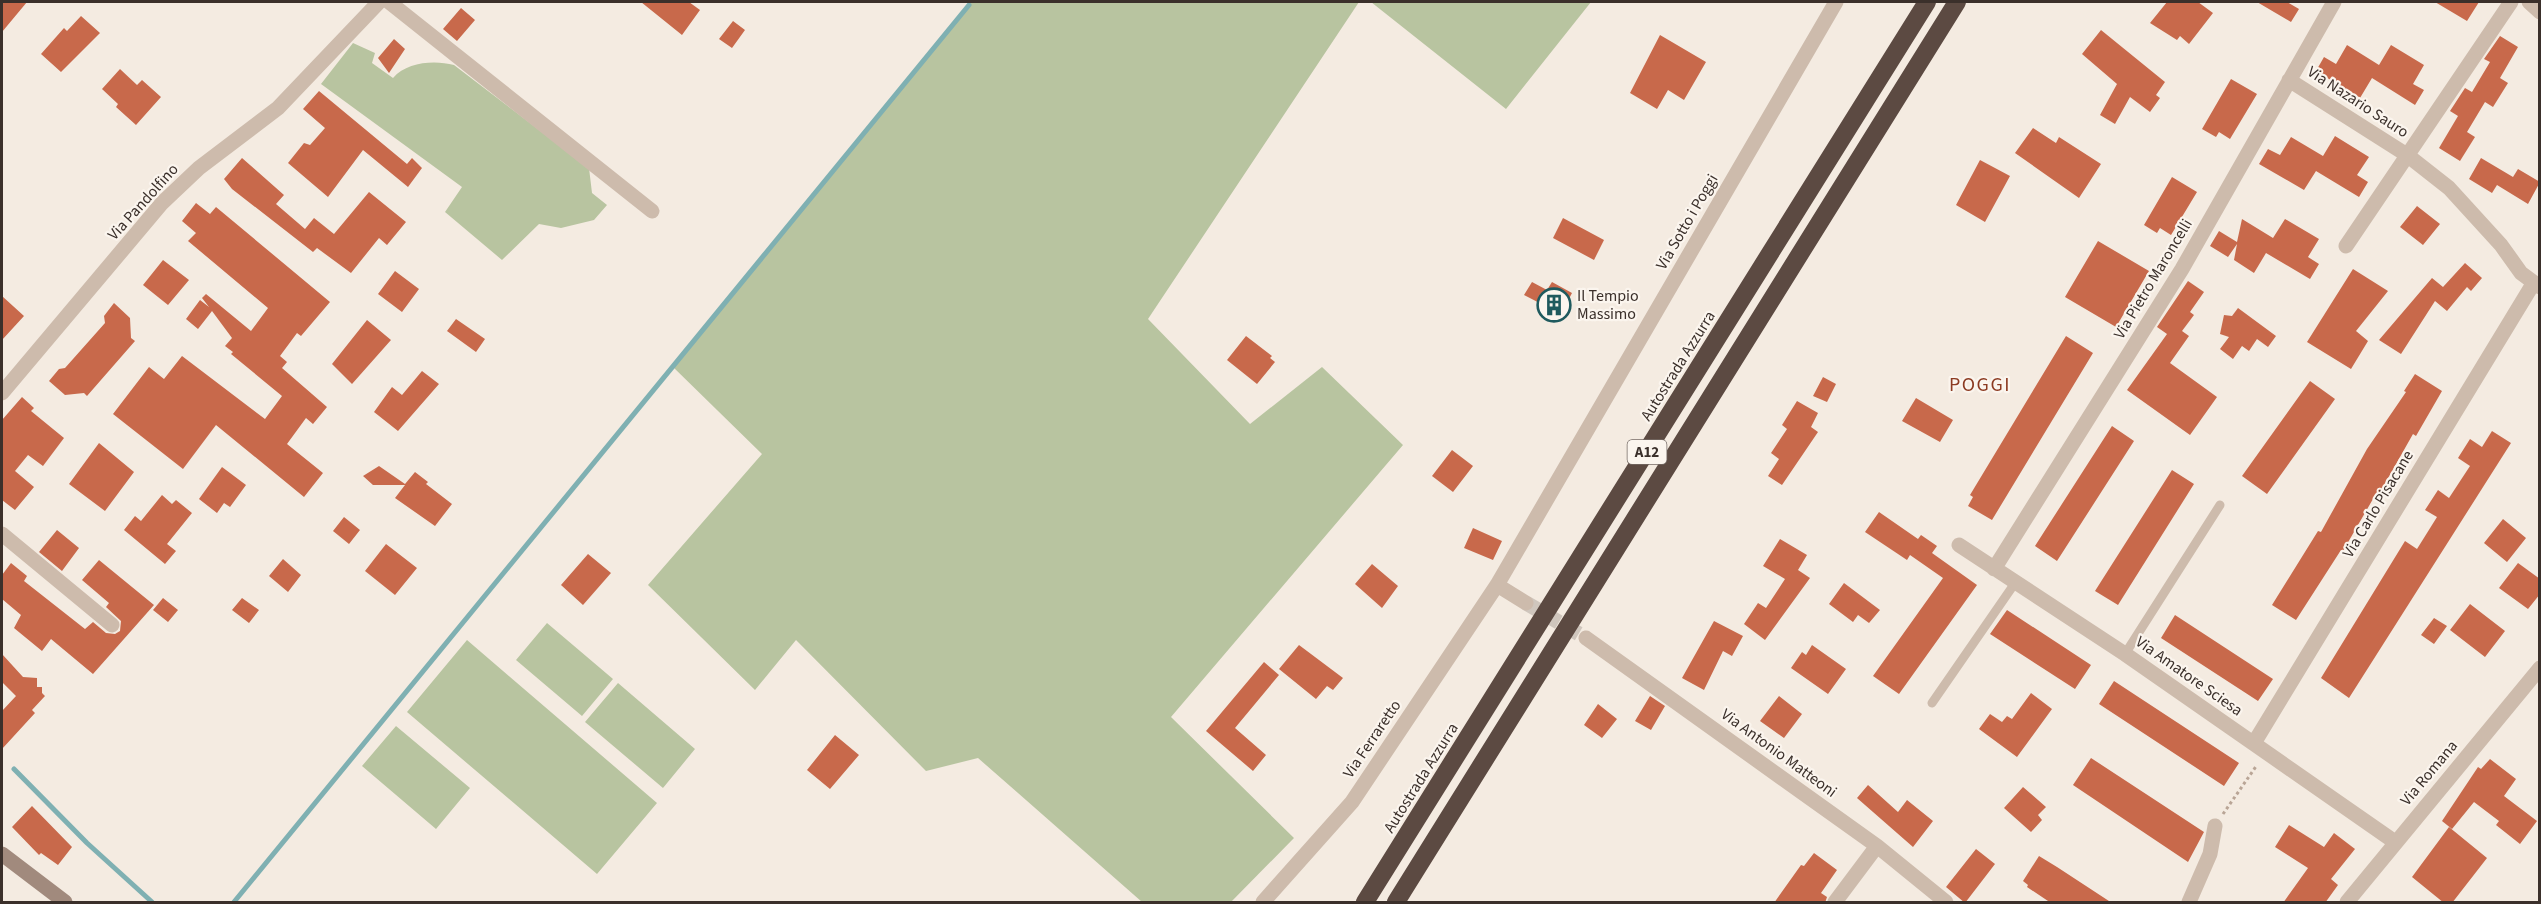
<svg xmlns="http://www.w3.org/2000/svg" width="2541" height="904" font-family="'Source Sans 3',sans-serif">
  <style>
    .green { fill: #b8c4a0 }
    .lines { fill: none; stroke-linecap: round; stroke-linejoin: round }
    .stream { stroke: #7fb0b2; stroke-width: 5 }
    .building { fill: #c8694b }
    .minor-tunnel { stroke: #cfc6bd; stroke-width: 15; stroke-dasharray: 15 8; stroke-linecap: butt }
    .path { stroke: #b9a596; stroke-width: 3; stroke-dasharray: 3 3; stroke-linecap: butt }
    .service { stroke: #cdbbac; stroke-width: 9 }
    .minor { stroke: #cdbbac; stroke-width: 15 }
    .secondary { stroke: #a18a7d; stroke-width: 15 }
    .motorway { stroke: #5c4a42; stroke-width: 18 }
    .labels { text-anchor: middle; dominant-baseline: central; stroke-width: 4.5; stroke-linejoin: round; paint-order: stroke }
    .shield { fill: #fbf5ee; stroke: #756b66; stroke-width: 1.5 }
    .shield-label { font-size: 15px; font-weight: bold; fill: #3b302b }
    .street-label { font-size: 16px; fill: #3b302b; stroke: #fbf5ee }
    .poi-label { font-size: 16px; fill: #3b302b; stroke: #fbf5ee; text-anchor: start }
    .quarter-label { font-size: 20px; letter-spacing: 1.5px; fill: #8c3b22; stroke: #fbf5ee }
  </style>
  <rect width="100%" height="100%" fill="#f4ebe1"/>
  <!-- green -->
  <path class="green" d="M972,2H1359L1148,319L1250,424L1322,367L1403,445L1171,717L1294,838L1231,902H1142L978,758L926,771L796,640L755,690L648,585L762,454L672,366Z
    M1371,2H1591L1506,109Z
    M353,43L375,53L372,63L393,78C407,62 434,60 454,65L589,168L592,193L607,205L594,220L561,228L539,224L502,260L445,212L462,187L321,84Z
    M547,623L613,679L582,716L516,660Z
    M467,640L657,803L597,874L407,712Z
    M618,683L695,749L663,788L585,722Z
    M396,726L470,788L436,829L362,766Z"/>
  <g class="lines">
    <!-- stream -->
    <path class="stream" d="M14,769L87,843L152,902
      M234,902L969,5"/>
  </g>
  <!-- building -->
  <path class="building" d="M2,2H27L2,32Z
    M641,2H689L700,10L682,35Z
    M2167,2H2198L2213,13L2189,44L2180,36L2177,40L2150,23Z
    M2257,2H2287L2299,9L2291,22Z
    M2435,2H2479L2467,21Z
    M461,8L475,20L457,41L443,29Z
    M81,16L100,33L61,72L41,54L64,28L67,31Z
    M733,21L745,30L732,48L719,39Z
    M2101,30L2165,82L2156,95L2160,98L2150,112L2130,97L2115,124L2100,115L2117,84L2082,54Z
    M1660,35L1706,62L1684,100L1668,90L1657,109L1630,93Z
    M2500,36L2518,47L2500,78L2508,83L2493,107L2485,102L2467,132L2475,137L2460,161L2439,148L2458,116L2450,111L2465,88L2472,92L2490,62L2484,59Z
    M394,39L405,49L389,73L378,58Z
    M2347,45L2379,65L2391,45L2424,65L2413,84L2424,90L2415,105L2372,78L2360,98L2316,71L2324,57L2336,64Z
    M120,69L137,85L142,80L161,97L136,125L116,107L118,104L102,89Z
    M2231,79L2257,94L2230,139L2219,132L2216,137L2202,129Z
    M319,91L407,164L412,158L422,168L408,187L363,150L328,197L288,163L304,143L310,145L325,128L303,109Z
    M2033,128L2056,143L2059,137L2101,164L2079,198L2015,153Z
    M2335,136L2369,157L2357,175L2368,182L2359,197L2316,171L2304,190L2259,164L2268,149L2280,155L2291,137L2323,156Z
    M242,158L284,195L276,204L305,229L314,218L334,234L369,192L406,222L387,245L379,238L351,273L317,248L313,252L232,189L224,179Z
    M2481,158L2513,177L2518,169L2540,182L2528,204L2497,185L2492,193L2469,179Z
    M1980,160L2010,176L1985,222L1956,205Z
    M2172,177L2197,192L2171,235L2160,228L2157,233L2144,225Z
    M196,203L210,214L216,207L330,302L301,336L297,333L280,356L287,362L282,368L327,407L313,424L306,418L287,444L323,473L304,497L216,425L183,469L113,414L149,367L164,379L182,356L265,419L282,396L231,354L233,352L225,346L232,338L212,311L198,329L186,319L200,300L209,307L202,298L206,294L251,331L268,308L188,241L196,233L182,221Z
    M2417,206L2440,224L2423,245L2400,227Z
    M1563,218L1604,240L1594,260L1553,238Z
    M2242,219L2273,238L2285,219L2319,239L2308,257L2319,264L2310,279L2266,253L2254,273L2234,260L2237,244L2228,257L2210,246L2219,231L2237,242Z
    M2098,241L2149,271L2116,327L2065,297Z
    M163,260L189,280L168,305L143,285Z
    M2465,263L2482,278L2471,291L2467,287L2447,311L2435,301L2401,354L2379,340L2432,278L2443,287Z
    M2353,269L2388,291L2356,331L2368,341L2351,369L2307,342Z
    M395,271L419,289L402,312L378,294Z
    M2188,281L2204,292L2190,312L2194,315L2182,331L2189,336L2170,363L2217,397L2190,435L2127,390L2167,334L2157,327Z
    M1532,282L1547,290L1552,282L1572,293L1561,314L1524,295Z
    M2,296L24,316L2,340Z
    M114,303L130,318L131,338L135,341L87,396L84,393L65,395L49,381L59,369L65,368L105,323L104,316Z
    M2238,308L2276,336L2268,347L2257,339L2249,351L2242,346L2233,359L2220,349L2229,337L2220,334L2224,315L2232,316Z
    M456,319L485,339L476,352L447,331Z
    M367,320L391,340L352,384L332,364Z
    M1246,336L1272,356L1270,358L1275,362L1257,384L1227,360Z
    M2066,336L2093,353L1992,520L1968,506L1973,497L1970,495Z
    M422,371L439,384L398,431L374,412L392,387L402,395Z
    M2415,374L2442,391L2416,436L2413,434L2379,494L2377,492L2343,551L2341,550L2296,620L2272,605L2318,531L2321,532L2367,449L2406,392L2404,391Z
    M1823,377L1836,384L1827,402L1813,396Z
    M2310,381L2335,399L2267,494L2242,476Z
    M22,397L34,408L31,411L64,438L43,466L28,455L15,471L34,487L15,510L2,500V420Z
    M1916,398L1953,420L1940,442L1902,421Z
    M1797,401L1818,413L1811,427L1818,432L1782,485L1768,476L1779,459L1771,453L1787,429L1782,425Z
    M2112,426L2134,441L2057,561L2035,546Z
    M2492,431L2511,443L2349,698L2321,678L2405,541L2417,549L2437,517L2425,510L2438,490L2449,498L2470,466L2458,458L2470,439L2482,447Z
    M99,443L134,472L105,511L69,484Z
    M1452,450L1473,466L1453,492L1432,476Z
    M379,466L405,484L415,472L428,482L426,484L452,504L435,526L395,498L405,485H373L363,476Z
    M222,467L246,485L230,507L224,503L217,513L199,499Z
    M2172,470L2194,484L2118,605L2095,591Z
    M162,495L172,504L176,500L192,513L167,544L176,551L165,564L124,530L135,516L141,521Z
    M1879,512L1918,539L1921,535L1937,546L1932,553L1977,585L1899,694L1873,676L1943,578L1910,555L1907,560L1865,532Z
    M344,517L360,530L349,544L333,531Z
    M2503,519L2526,538L2507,562L2484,543Z
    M1473,528L1502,541L1493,560L1464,548Z
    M57,530L79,548L62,571L39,552Z
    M1780,539L1807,555L1798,570L1810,578L1765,640L1744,624L1758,603L1766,608L1785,579L1763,566Z
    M386,544L417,568L395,595L365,571Z
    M588,554L611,573L583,605L561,585Z
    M283,559L301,575L288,592L269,576Z
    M99,560L154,605L93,674L51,639L42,651L14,628L21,615L2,599V575L11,563L27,576L24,581L85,629L93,622L106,633L115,634L120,631L121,621L106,607L109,603L82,580Z
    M2518,563L2540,579V594L2528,609L2499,588Z
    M1372,564L1398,586L1382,608L1355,584Z
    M1844,583L1880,610L1869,623L1858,615L1853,622L1829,604Z
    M163,598L178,610L168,622L153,610Z
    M242,598L259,610L249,623L232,610Z
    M2470,604L2505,631L2485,657L2450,630Z
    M2007,610L2091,665L2075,689L1990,634Z
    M2175,615L2273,679L2258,701L2161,638Z
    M2434,618L2447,626L2434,644L2421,635Z
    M1714,621L1743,636L1732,656L1723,651L1704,690L1682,678Z
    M1299,645L1343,678L1333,690L1327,686L1316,699L1279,669Z
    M1812,645L1846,669L1828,694L1791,668L1802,652L1806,655Z
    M2,654L23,677L37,678V687H42V693L45,696L32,710L35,713L2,749V711L16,696L2,682Z
    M1264,662L1279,675L1235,728L1266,755L1253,771L1206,731Z
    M2114,681L2239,763L2224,786L2099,704Z
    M2031,693L2052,709L2017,757L1979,729L1990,714L2002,722L2007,716L2012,719Z
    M1650,696L1665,706L1651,730L1635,721Z
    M1779,696L1802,714L1784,738L1760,721Z
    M1598,704L1617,719L1602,738L1584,725Z
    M835,735L859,755L830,789L807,770Z
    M2091,758L2204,832L2188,862L2073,785Z
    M2490,759L2516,779L2504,796L2537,821L2520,844L2496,825L2499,821L2474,802L2452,829L2442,821L2478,767L2481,769Z
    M1868,785L1898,812L1907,800L1933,821L1913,847L1857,798Z
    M2023,787L2046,807L2038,815L2042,820L2031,832L2004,808Z
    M32,806L72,847L58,865L41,853L39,855L12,827Z
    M2289,825L2324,847L2334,833L2355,849L2331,879L2338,885L2325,903H2283L2308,868L2275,847Z
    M2449,827L2487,858L2452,903H2444L2412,877Z
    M1976,849L1995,864L1965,903L1946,887Z
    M1814,853L1837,870L1821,893L1827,897L1825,903H1774L1801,865L1804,866Z
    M2039,856L2057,867L2112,903H2051L2027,887L2028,885L2023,881Z"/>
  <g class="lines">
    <!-- minor-tunnel -->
    <path class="minor-tunnel" d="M1526,603L1586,638"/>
    <!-- path -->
    <path class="path" d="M2223,814L2257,765"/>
    <!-- service -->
    <path class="service" d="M2125,654L2220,505
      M1932,703L2015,583"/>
    <!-- minor -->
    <path class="minor" d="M389,2L652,211
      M2529,2L2540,12
      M2289,80L2407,155L2449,188L2501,245L2521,273L2540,287
      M2346,246L2511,2
      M2,393L162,203L199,168L278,108L379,2
      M2,534L112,625
      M1959,545L2125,654L2395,842
      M1994,569L2182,269L2334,2
      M1497,585L1526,603
      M1586,638L1877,846L1946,902
      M2254,743L2533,284
      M1263,902L1352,802L1497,585L1836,2
      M1835,902L1877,846
      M2189,902L2210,854L2215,826
      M2347,902L2540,668"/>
    <!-- secondary -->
    <path class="secondary" d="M2,854L65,902"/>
    <!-- motorway -->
    <path class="motorway" d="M1365,902L1927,2
      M1396,902L1957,2"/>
  </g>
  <!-- icons -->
  <defs>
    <g id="building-ring" transform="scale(1.725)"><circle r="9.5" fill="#fbf5ee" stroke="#1f5a5e" stroke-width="1.5"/><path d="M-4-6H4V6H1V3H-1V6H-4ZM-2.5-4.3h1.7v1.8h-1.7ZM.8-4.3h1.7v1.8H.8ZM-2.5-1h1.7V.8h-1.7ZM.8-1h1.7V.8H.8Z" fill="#1f5a5e"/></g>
  </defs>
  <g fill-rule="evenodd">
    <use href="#building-ring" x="1554" y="305"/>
  </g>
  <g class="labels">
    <!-- shield labels -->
    <rect class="shield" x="1627.5" y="440" width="39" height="24" rx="4.5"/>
    <g class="shield-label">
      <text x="1647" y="452">A12</text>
    </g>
    <!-- street labels -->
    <g class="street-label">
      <text transform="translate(2358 102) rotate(33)">Via Nazario Sauro</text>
      <text transform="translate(143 202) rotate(-48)">Via Pandolfino</text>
      <text transform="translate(1687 222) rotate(-60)">Via Sotto i Poggi</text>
      <text transform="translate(2153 279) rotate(-59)">Via Pietro Maroncelli</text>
      <text transform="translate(1678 366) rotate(-58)">Autostrada Azzurra</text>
      <text transform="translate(2378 504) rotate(-59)">Via Carlo Pisacane</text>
      <text transform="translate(2189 676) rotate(35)">Via Amatore Sciesa</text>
      <text transform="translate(1372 739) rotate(-56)">Via Ferraretto</text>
      <text transform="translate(1779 753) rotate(36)">Via Antonio Matteoni</text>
      <text transform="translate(2429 773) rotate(-50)">Via Romana</text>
      <text transform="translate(1421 778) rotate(-58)">Autostrada Azzurra</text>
    </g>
    <!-- poi labels -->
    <g class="poi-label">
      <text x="1577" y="296">Il Tempio<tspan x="1577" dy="18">Massimo</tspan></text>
    </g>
    <!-- quarter labels -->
    <g class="quarter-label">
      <text x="1980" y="385">POGGI</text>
    </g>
  </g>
  <!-- border -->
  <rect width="2541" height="904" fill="none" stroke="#3b302b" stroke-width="6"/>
</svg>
